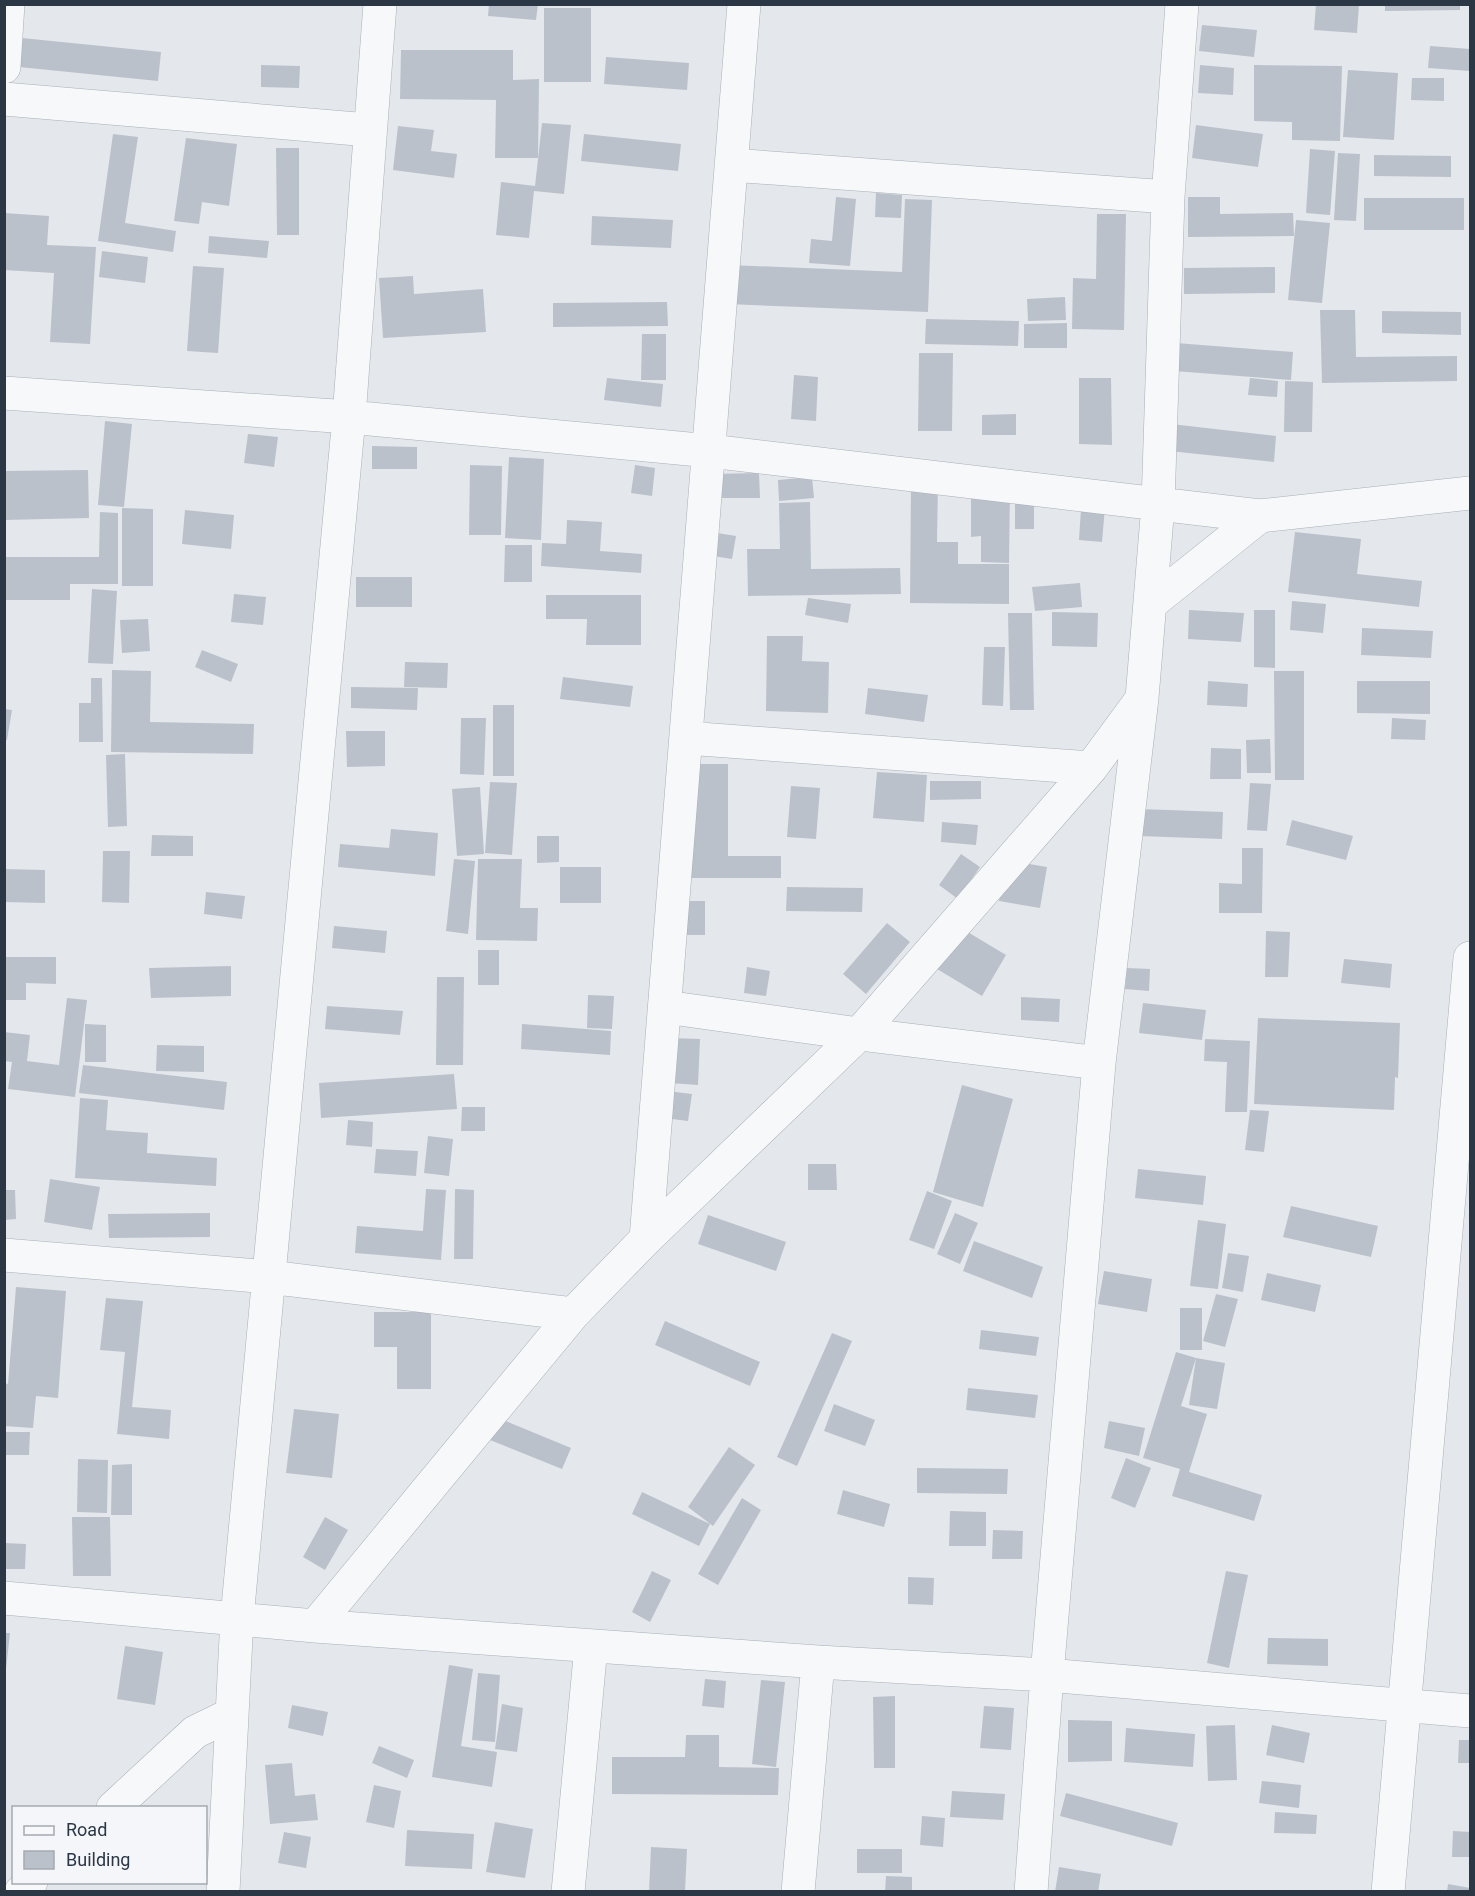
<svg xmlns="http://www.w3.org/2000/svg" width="1475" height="1896" font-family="Roboto,sans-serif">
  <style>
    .building { fill: #bbc1ca }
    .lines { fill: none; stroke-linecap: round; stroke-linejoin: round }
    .minor-casing { stroke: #a9afb7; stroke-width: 34 }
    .minor { stroke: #f7f8fa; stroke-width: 33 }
  </style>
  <rect width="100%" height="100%" fill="#e4e8ec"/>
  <!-- building -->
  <path class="building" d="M489,4H538L536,20L488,16Z
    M1316,4H1359L1357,33L1314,30Z
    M1385,4H1460V10L1385,11Z
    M544,8H591V82H544Z
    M1202,25L1257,30L1254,57L1199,51Z
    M22,38L161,52L158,81L19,67Z
    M1430,46L1470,49V71L1428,68Z
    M401,50H513V80L539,79L538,158H495L496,100L400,99Z
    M606,57L689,63L687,90L604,84Z
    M261,65L300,66L299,88L261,87Z
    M1200,65L1234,68L1233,95L1198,93Z
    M1254,65L1342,66L1340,141L1292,140V122L1254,121Z
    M1348,70L1398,73L1394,140L1343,137Z
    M1412,78H1444V101L1411,100Z
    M542,123L571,125L564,194L534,191L529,238L496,235L501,182L535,186Z
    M1196,125L1263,134L1258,167L1192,158Z
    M398,126L434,130L431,151L457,154L454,178L393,170Z
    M113,134L138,137L125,223L176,231L173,252L98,241Z
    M584,134L681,144L678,171L581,161Z
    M186,138L237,144L229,206L202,202L199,224L174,221Z
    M276,148H299V235H277Z
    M1310,149L1335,151L1330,215L1306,213Z
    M1338,153L1360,154L1356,221L1334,220Z
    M1374,155L1451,156V177L1374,176Z
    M876,193L902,195L901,218L875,217Z
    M836,197L856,199L850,266L809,263L811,239L832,241Z
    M1188,197H1220V214L1293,213L1294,236L1188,237Z
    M1364,198H1464V230H1364Z
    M905,199L932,200L928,312L727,304L729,265L902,272Z
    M4,213L49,216L47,245L96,247L90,344L50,342L54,273L4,270Z
    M1097,214H1126L1124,330L1072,329L1073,278L1096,279Z
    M592,216L673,220L671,248L591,245Z
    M1296,220L1330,223L1322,303L1288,300Z
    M209,236L269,241L267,258L208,253Z
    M102,251L148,257L145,283L99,277Z
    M193,266L224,268L218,353L187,351Z
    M1275,267V293L1184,294V268Z
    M413,276L414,294L483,289L486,332L383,338L379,278Z
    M1065,297L1066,320L1028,321L1027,299Z
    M667,302L668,326L553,327V303Z
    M1320,310H1355L1356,357L1457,356V381L1322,383Z
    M1382,311L1461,312V335L1382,333Z
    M926,319L1019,321L1018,346L925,344Z
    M1067,323V348H1024V324Z
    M642,334H666V380H641Z
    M1176,343L1293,352L1291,380L1174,371Z
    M919,353H953L952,431H918Z
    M794,375L818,377L816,421L791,419Z
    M607,378L663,384L661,407L604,400Z
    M1079,378H1111L1112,445L1079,444Z
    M1250,378L1278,381L1277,397L1248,395Z
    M1285,381L1313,382L1312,432H1284Z
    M1016,414V435H982V415Z
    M105,421L132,424L124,507L98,505Z
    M1171,424L1276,436L1274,462L1169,451Z
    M248,434L278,437L274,467L244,463Z
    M372,446L417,447V469H372Z
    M509,457L544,459L541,540L505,538Z
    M470,465L502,466L501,535H469Z
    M635,465L655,468L652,496L631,493Z
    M88,470L89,518L4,520V471Z
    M759,473L760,498H713L712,474Z
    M812,477L814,498L779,501L778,480Z
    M911,482H938L937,542H958V564H1009V604L910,603Z
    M971,485L1010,486L1009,563L981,562V536L971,537Z
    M1082,493L1106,495L1102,542L1079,540Z
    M1015,495H1034V529H1015Z
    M810,502L811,569L900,568L901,594L748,596L747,549H780L779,503Z
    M122,508L153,509V586H122Z
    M185,510L234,515L231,549L182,544Z
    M100,512L118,513V584H70V600H5V557H99Z
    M567,520L602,522L600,551L642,554L641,573L541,566L542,543L566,544Z
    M711,532L736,536L732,559L707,555Z
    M1295,532L1361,539L1357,574L1422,581L1419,607L1288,592Z
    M505,545H532V582H504Z
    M356,577H412V607H356Z
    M1080,583L1082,607L1035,611L1032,587Z
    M92,589L117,591L113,664L88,663Z
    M234,594L266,597L263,625L231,622Z
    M546,595H641V645H586L587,619H546Z
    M808,598L851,604L848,623L805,615Z
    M1292,601L1326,604L1323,633L1290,630Z
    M1189,610L1244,613L1241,642L1188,639Z
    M1254,610H1275V668L1254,667Z
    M1052,612L1098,613L1097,647L1052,646Z
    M1008,613H1032L1034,710H1010Z
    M148,619L150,651L122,653L120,620Z
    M1362,628L1433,631L1431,658L1361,655Z
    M767,636H803L802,661L829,662L828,713L766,711Z
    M984,647H1005L1003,706L982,705Z
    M202,650L238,664L231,682L195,667Z
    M405,662L448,663L447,688L404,687Z
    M112,670L151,671L150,722L254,724L253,754L111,752Z
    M1274,671H1304V780H1275Z
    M563,677L633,686L630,707L560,699Z
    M91,678H102L103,742H79V703H91Z
    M1208,681L1248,684L1247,707L1207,705Z
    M1357,681H1430V714L1357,713Z
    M351,687L418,688L417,710L351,708Z
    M868,688L928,695L924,722L865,714Z
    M493,705H514V776H493Z
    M4,709L12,710L7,740H4Z
    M461,718H486L484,775L460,774Z
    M1392,718L1426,720L1425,740L1391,739Z
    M346,731H385V766L347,767Z
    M1270,739L1271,773H1247L1246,740Z
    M1211,748L1241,749V779H1210Z
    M125,754L127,826L108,827L106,755Z
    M688,764H728V856H781V878H688Z
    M877,772L927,775L924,822L873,818Z
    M930,781H981V799L930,800Z
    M490,782L517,783L512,855L485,853Z
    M1250,783L1271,784L1267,831L1247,830Z
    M791,786L820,788L816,839L787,837Z
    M480,787L484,854L457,856L452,789Z
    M1140,809L1223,812L1222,839L1139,836Z
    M1292,820L1353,836L1346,860L1286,845Z
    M942,822L978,825L976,845L941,842Z
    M391,829L438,833L435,876L338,867L340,844L389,848Z
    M152,835L193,836V856H151Z
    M537,836H559V862L537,863Z
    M1242,848H1263L1262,913H1219V883L1242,884Z
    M103,851H130L129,903L102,902Z
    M961,854L980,867L958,899L939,885Z
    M454,859L475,861L468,934L446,931Z
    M478,859H522L520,908H538L537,941L476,940Z
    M1006,860L1047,867L1040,908L999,901Z
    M560,867H601V903H560Z
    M4,869L45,870V903L4,902Z
    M787,887L863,888L862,912L786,911Z
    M206,892L245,896L242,919L204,914Z
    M672,901H705V935H673Z
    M887,923L910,942L866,994L843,974Z
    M334,926L387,931L385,953L332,948Z
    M961,928L1006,955L982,996L937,969Z
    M1266,931L1290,932L1288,977H1265Z
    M478,950H499V985H478Z
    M4,957H56V984L26,983V1000H4Z
    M1344,959L1392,964L1390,988L1341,983Z
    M231,966V996L151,998L149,968Z
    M747,967L770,971L766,996L744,993Z
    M1127,968L1150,969L1149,991L1125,989Z
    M437,977H464L463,1065H436Z
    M588,995L614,996L612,1029L587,1028Z
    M1021,997L1060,999L1059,1022L1021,1020Z
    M67,998L87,1000L75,1097L8,1089L12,1062L4,1061V1032L30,1035L27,1061L59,1065Z
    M1143,1003L1206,1010L1202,1040L1139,1033Z
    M327,1006L403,1011L400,1035L325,1029Z
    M1258,1018L1400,1023L1398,1078L1395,1077L1394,1110L1254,1104Z
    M85,1024L106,1025V1062H85Z
    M522,1024L611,1031L610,1055L521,1049Z
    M671,1038L700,1039L698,1085L669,1083Z
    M1205,1039L1250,1041L1247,1112H1225L1227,1062L1204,1061Z
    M157,1045L204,1046V1072L156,1071Z
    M83,1065L227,1082L224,1110L79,1093Z
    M454,1074L457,1109L321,1118L319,1083Z
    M962,1085L1013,1099L983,1207L933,1192Z
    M667,1091L692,1094L688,1121L664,1118Z
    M80,1098L108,1100L106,1130L148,1133L147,1153L217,1158L216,1186L75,1178Z
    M462,1107H485V1131H461Z
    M1250,1110L1269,1111L1264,1152L1245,1150Z
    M348,1120L373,1122L372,1147L346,1145Z
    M428,1136L453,1139L449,1176L424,1173Z
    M376,1149L418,1151L416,1176L374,1173Z
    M808,1164H836L837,1190H808Z
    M1138,1169L1206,1176L1203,1205L1135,1198Z
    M50,1179L100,1187L92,1230L44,1222Z
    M426,1189L446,1190L441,1260L355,1253L357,1226L423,1231Z
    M455,1189L474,1190L473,1259H454Z
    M4,1190H15L16,1219L4,1220Z
    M927,1191L952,1201L934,1249L909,1240Z
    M1291,1206L1378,1226L1371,1257L1283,1237Z
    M210,1213V1237L109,1238L108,1214Z
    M955,1213L978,1223L960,1264L937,1254Z
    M708,1215L786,1242L776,1271L698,1244Z
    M1198,1220L1226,1224L1218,1289L1190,1286Z
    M974,1241L1043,1267L1032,1298L963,1271Z
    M1228,1253L1249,1256L1243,1292L1222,1288Z
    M1104,1271L1152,1279L1147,1312L1098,1304Z
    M1267,1273L1321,1285L1315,1312L1261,1300Z
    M16,1287L66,1291L58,1398L36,1396L33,1428L4,1426V1383L8,1384Z
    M1216,1294L1238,1299L1225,1347L1203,1341Z
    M106,1298L143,1301L132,1407L171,1410L169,1439L117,1434L125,1352L100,1350Z
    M1180,1308H1202V1350H1180Z
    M374,1312H431V1389H397V1347H374Z
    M665,1321L760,1362L750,1386L655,1345Z
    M981,1330L1039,1337L1036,1356L979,1349Z
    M832,1333L852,1341L797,1466L777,1457Z
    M1176,1352L1196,1358L1181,1406L1207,1414L1189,1472L1262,1495L1254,1521L1172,1496L1180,1469L1143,1458Z
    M1196,1358L1225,1363L1217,1409L1189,1405Z
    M968,1388L1038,1395L1035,1418L966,1410Z
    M834,1404L875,1420L865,1446L824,1431Z
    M294,1409L339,1414L332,1478L286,1473Z
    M479,1410L571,1448L562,1469L470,1432Z
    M1109,1421L1145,1428L1139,1456L1104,1448Z
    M4,1432H30L29,1455H4Z
    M729,1447L755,1465L713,1526L688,1507Z
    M1126,1458L1151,1468L1135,1508L1111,1498Z
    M78,1459L108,1460L107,1513L77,1512Z
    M132,1464V1515H111L112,1465Z
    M917,1468L1008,1469L1007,1494L917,1493Z
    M843,1490L890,1504L884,1527L837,1514Z
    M642,1492L710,1524L699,1546L632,1514Z
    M742,1498L761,1510L718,1585L698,1574Z
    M950,1511L986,1512V1546H949Z
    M72,1517H110L111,1576H73Z
    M325,1517L348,1530L325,1570L303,1557Z
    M993,1530L1023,1531L1022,1559H992Z
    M4,1543L26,1544L25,1569H4Z
    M652,1571L671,1580L650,1622L632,1612Z
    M1226,1571L1248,1575L1229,1668L1207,1663Z
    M908,1577L934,1578L933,1605L908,1604Z
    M4,1633H10L6,1669L4,1668Z
    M1268,1638L1328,1639V1666L1267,1664Z
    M125,1646L163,1652L155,1705L117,1699Z
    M449,1665L473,1669L461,1746L497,1752L492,1787L432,1777Z
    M478,1673L500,1675L495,1742L472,1740Z
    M705,1679L726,1681L724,1708L702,1706Z
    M761,1680L785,1682L776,1767L752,1764Z
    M895,1696V1768H874L873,1697Z
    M502,1704L523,1708L517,1752L495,1749Z
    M292,1705L328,1712L323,1736L288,1728Z
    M984,1706L1014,1708L1011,1750L980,1748Z
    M1068,1720L1112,1721V1761L1068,1762Z
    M1235,1725L1237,1780L1208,1781L1206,1726Z
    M1272,1725L1310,1733L1304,1763L1266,1755Z
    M1126,1728L1195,1734L1193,1767L1124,1762Z
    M686,1735H719V1767L779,1768L778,1795L612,1794V1757H685Z
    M1459,1740H1470V1763H1458Z
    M379,1746L414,1760L407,1778L372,1763Z
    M292,1763L295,1796L315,1794L318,1820L270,1824L265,1765Z
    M1262,1781L1301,1785L1299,1808L1259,1803Z
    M374,1785L401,1791L394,1828L366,1822Z
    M952,1791L1005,1794L1003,1820L950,1817Z
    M1066,1793L1178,1823L1172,1846L1060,1816Z
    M1275,1812L1317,1815L1316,1834L1274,1833Z
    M922,1816L945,1818L943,1847L920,1845Z
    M495,1822L533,1829L525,1878L486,1872Z
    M407,1830L474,1834L472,1869L405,1866Z
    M1453,1831L1470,1832V1857H1452Z
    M284,1832L311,1837L306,1868L278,1863Z
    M651,1847L687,1849L685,1892H649Z
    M857,1849H902V1873H857Z
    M1059,1867L1101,1874L1098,1892H1055Z
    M886,1876L912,1877V1892H885Z
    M1448,1884L1470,1888V1892H1447Z"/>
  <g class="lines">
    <!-- minor casing -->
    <g class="minor-casing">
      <path id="minor" d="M4,67L8,4
        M4,99L369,130
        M731,165L1168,197
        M4,393L349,417L710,451L1260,516L1470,493
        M1150,604L1260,516
        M686,738L1091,768
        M665,1007L859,1034L1099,1063
        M646,1239L744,4
        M4,1255L269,1277L573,1314
        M4,1598L315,1626L818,1662L1047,1675L1470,1711
        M315,1626L573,1314L646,1239L859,1034L1091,768L1141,700
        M113,1808L195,1732L232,1714
        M21,1892L31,1882
        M223,1892L237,1618L349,417L380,4
        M568,1892L591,1646
        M798,1892L818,1662
        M1031,1892L1047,1675L1099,1063L1142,698L1158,505L1168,197L1182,4
        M1388,1892L1470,958"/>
    </g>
    <!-- minor -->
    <use href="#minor" class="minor"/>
  </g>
  <!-- border -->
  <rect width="1475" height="1896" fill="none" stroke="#2b3745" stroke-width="12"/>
  <!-- legend -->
  <rect x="12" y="1806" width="195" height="78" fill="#f4f6f9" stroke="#a4aab1" stroke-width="1.5"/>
  <rect x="24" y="1826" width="30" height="9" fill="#f7f8fa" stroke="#a4aab1" stroke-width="1.5"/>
  <text x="66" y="1836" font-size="18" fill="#2b3745">Road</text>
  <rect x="24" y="1851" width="30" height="18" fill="#bbc1ca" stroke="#a4aab1" stroke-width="1.5"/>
  <text x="66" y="1866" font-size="18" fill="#2b3745">Building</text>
</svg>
